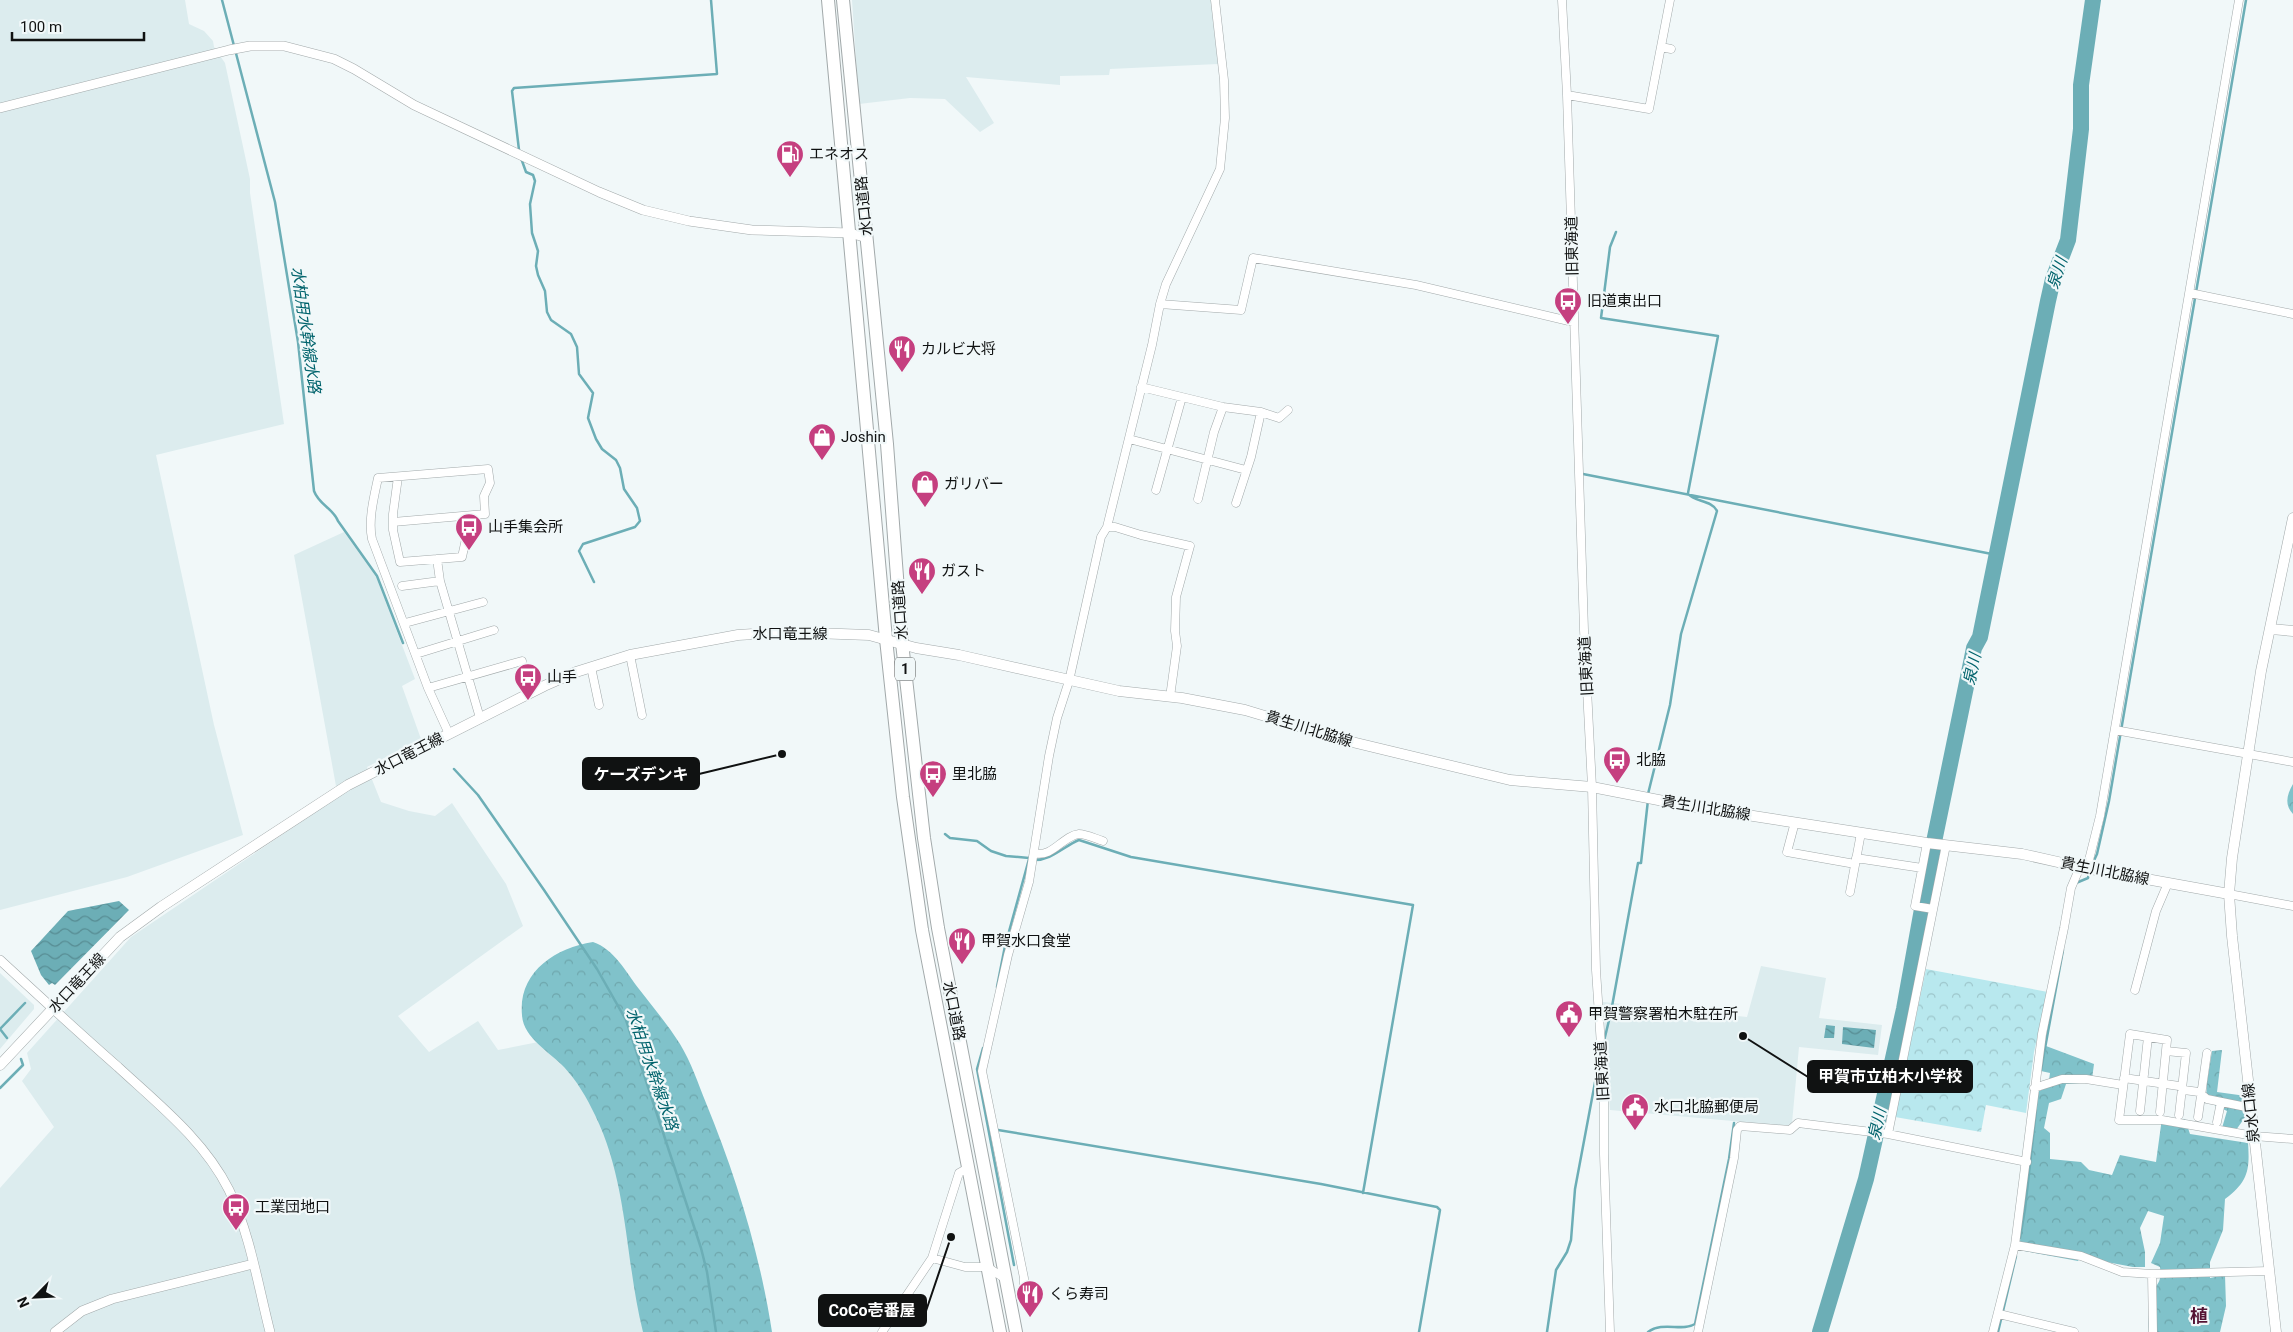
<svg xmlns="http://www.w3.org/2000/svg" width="2293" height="1332" font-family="Roboto,'Noto Sans JP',sans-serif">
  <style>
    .built { fill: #dcecee }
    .forest { fill: url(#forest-crowns) }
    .park { fill: url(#park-crowns) }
    .water { fill: url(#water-waves) }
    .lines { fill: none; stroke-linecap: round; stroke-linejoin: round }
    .stream { stroke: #6caeb6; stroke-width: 2.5 }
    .river { stroke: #6caeb6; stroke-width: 16 }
    .minor-casing { stroke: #a2a9aa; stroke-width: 9 }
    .tertiary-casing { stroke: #a2a9aa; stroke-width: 10 }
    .secondary-casing { stroke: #a2a9aa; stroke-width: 11 }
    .trunk-casing { stroke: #a2a9aa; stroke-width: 14 }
    .minor { stroke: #fff; stroke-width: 8 }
    .tertiary { stroke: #fff; stroke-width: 9 }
    .secondary { stroke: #fff; stroke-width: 10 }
    .trunk { stroke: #fff; stroke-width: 12 }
    .labels { text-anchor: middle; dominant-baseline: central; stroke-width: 4.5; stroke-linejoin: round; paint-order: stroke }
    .shield { fill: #f1f8f9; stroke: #545757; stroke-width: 1 }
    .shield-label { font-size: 14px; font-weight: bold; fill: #101212 }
    .poi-label { font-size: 15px; fill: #101212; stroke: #f1f8f9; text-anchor: start }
    .street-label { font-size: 15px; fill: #101212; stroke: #f1f8f9 }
    .water-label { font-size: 16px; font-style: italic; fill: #00636c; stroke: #f1f8f9 }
    .quarter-label { font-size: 18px; font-weight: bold; fill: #541333; stroke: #f1f8f9 }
    .leader { fill: none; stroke: #101212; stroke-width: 2 }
    .callout-dot { fill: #101212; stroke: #f1f8f9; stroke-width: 2 }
    .callout { fill: #101212; stroke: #101212; stroke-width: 2 }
    .callout-label { font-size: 16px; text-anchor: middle; font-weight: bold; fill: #fff }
  </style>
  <defs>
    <pattern id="forest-crowns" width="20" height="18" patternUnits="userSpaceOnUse" patternTransform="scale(1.25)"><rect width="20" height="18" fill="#80c2ca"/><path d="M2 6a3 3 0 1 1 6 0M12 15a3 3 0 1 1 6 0" fill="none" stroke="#6ea6ac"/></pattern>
    <pattern id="park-crowns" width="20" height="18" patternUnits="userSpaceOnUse" patternTransform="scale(1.25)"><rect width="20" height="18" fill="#b8e8ee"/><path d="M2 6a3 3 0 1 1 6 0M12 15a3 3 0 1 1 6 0" fill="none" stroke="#9dc6cb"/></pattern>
    <pattern id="water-waves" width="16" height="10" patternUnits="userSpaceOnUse" patternTransform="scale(1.25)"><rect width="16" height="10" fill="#6caeb6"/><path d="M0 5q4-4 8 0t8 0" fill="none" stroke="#578c93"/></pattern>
  </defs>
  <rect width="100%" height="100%" fill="#f1f8f9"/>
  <!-- built -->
  <path class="built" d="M0,0H185L189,24L204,31L213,41L214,47L225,63L250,179V193L284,424L156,455L214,725L243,835L127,877L0,910Z
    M852,0H1211L1218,64L1110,69L1109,75L1060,76V85L966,77L994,123L980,132L945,99L910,98L859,104Z
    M344,532L376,577L415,679L402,686L421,739L367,767L381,802L409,811L435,816L452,803L506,884L523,926L398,1016L429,1052L478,1021L498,1050L589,1032L668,1332H0V1188L54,1127L22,1081L31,1069L27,1053L131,937L338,797L294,555Z
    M1761,966L1826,978L1819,1018L1882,1025L1878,1055L1799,1047L1792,1123L1787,1126L1610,1110L1603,1002L1747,1017Z
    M0,973L34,1005V1009L0,1049Z"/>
  <!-- forest -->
  <path class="forest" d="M2293,784V814C2284,805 2287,794 2293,784Z
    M593,942C614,949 626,972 639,989C653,1007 668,1025 680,1044C691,1062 698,1083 706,1103C736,1176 760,1254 772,1332H643C625,1260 628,1182 595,1115C587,1098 577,1081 564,1067C550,1052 523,1038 522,1015C518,973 554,948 593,942Z
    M2046,1046L2094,1064L2092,1079L2080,1083L2066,1084L2061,1099L2049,1103L2044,1128L2050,1133V1159L2081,1162L2089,1170L2112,1175L2120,1155L2156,1162L2162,1118L2185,1119L2190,1134L2248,1143C2250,1170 2248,1182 2225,1199L2223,1230L2210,1262V1278L2225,1275L2226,1306L2220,1332H2149C2148,1321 2149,1307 2152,1296C2156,1281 2162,1286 2160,1267L2151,1263L2160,1243L2164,1216L2148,1211L2140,1228L2145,1252V1267H2133L2080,1257L2078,1261L2019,1250L2037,1092L2048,1087L2050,1073L2041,1071Z
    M2222,1050L2217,1092L2246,1096V1116L2236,1130L2222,1128L2227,1111L2206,1101L2207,1082L2212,1051Z"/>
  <!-- park -->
  <path class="park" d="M1926,969L2048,992L2034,1052L2026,1113L1986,1105L1981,1132L1895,1117Z"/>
  <!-- water -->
  <path class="water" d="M119,901L129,910L55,985L52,983L49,985L41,975L31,951L68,911Z
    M1826,1025L1835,1026L1834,1038H1824Z
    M1843,1027L1876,1030L1874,1048L1842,1044Z"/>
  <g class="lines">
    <!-- stream -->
    <path class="stream" d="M222,0L275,202L298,342L314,491C319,505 333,508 338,521L377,576L403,643
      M519,150L512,91L514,88L717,74L711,0
      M521,158L526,172L533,175L535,181L530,204L532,233L538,251L536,266L538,275L545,291L547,312L551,320L571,334L577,347L579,374L593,393L588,418L596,439L602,449L616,460L620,468L624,489L637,508L640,521L635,527L583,544L579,551L594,582
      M1616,232L1610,247L1601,318L1718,336L1688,493
      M1583,474L1997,555
      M454,769L478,795L544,890L597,969L626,1020L701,1248L707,1272L716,1332
      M1648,794L1670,705L1681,634L1717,511C1712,500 1695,502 1688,494
      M945,834L950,838L977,841L991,851L1006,856L1029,858
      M1033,860C1051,861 1064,846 1079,840L1131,857L1413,905L1363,1193
      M2091,867L2097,854L2109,801L2246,0
      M2076,883L2088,878L2089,872
      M997,987L1005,946L1029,859
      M7,1038L0,1029L25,1003
      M1604,1041L1611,1012L1638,863H1641L1648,800
      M983,1048L977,1069L1014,1265
      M2041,1070L2063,950
      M0,1088L23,1065L21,1059
      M998,1130L1321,1184L1437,1207L1440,1210L1419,1332
      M2020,1238L2025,1209L2036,1110
      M1547,1332L1556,1270L1567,1252L1571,1240L1575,1189L1599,1061
      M1648,1332C1663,1321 1682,1332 1695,1324L1729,1159L1734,1123
      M1998,1332L2016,1256"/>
    <!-- river -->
    <path class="river" d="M1820,1332L1866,1179L1904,1009L1935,837L1974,648L1980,637L2048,301L2053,279L2068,240L2081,129V85L2093,0"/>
    <!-- minor casing -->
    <g class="minor-casing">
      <path id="minor" d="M1562,0L1567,95L1584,630L1592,787L1596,970L1604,1091V1154L1610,1332
        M1661,47L1671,49
        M1567,95L1649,109L1670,0
        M2190,293L2293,314
        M1160,304L1241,310L1253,258L1416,285L1573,322
        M1141,387L1223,407L1261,412L1279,418L1288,410
        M1129,439L1246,470
        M398,477L393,514V530L400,562L462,557L469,525L467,516
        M1156,490L1182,397
        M1198,499L1214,432L1223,407
        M1236,503L1251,457L1261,412
        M393,522L485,514L484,496L490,483L488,469L378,478C374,497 368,520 372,539L428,688L449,734
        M1107,527H1115L1141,535L1190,546L1176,597L1175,631L1177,646L1170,697
        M437,559L440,581L480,718
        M402,586L440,581
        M405,623L483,602
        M416,654L494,630
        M630,655L642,715
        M591,667L599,705
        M428,688L522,661
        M2115,730L2293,762
        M1795,822L1787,852L1855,864
        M1927,843L1915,906L1933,909
        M1034,853C1053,858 1062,836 1079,834C1086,834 1096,839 1103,841
        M1856,858L1922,868
        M2087,868L2100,816L2239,0
        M1850,892L1861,833
        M2229,894L2293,906
        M2135,990L2156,911L2168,883
        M2166,1051L2186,1053L2179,1115
        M2124,1078L2179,1086L2184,1090L2199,1092L2207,1099L2251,1108
        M2034,1088L2062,1079H2086L2123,1085
        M2140,1111L2148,1037
        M2160,1112L2167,1040L2130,1034L2119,1120H2162L2254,1136L2293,1139
        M2198,1117L2207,1053
        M2217,1122L2221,1102
        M1888,1134L1946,845
        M2015,1245L2081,1256L2122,1272L2152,1274L2269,1271
        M932,1258L965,1267H987L1006,1279
        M2152,1274L2153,1332
        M1024,1287V1278L982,1071L1008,955L1029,882L1049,756L1057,718L1069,681L1101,537L1107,527L1152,345L1160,304L1166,284L1220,169L1225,118L1224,80L1215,0
        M1999,1314L2074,1332
        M882,1332L932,1258L959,1173L968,1168
        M1698,1332L1734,1158L1737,1130L1740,1126L1790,1130L1798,1123L1888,1134L2027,1162
        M1993,1332L2015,1245L2042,1034L2064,928L2071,888L2080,867"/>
    </g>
    <!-- tertiary casing -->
    <g class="tertiary-casing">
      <path id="tertiary" d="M0,108L229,50L250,46H284L334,59L354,69L414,105L599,192L643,210L689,221L752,230L850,233L867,238
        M0,960C39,996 78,1032 118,1067C158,1104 204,1140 229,1190C250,1234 258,1285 270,1332
        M55,1332L82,1311L112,1299L253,1264"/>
    </g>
    <!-- secondary casing -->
    <g class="secondary-casing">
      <path id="secondary" d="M2271,629L2293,631
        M0,1065L120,937L161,907L348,785L544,686L576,672L630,655L738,635L786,632L869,635L916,648L959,655L1119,691L1182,698L1245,710L1348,741L1510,780L1592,787L1689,806L1927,843L2022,854L2080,867L2229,894
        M2276,1332L2232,936L2229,894L2232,858L2261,671L2293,518"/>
    </g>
    <!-- trunk casing -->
    <g class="trunk-casing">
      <path id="trunk" d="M828,0L886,639L903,797L922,930L1000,1332
        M843,0L887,444L902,643L924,838L938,928L1016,1332"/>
    </g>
    <!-- minor -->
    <use href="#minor" class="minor"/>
    <!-- tertiary -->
    <use href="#tertiary" class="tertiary"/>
    <!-- secondary -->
    <use href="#secondary" class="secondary"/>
    <!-- trunk -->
    <use href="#trunk" class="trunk"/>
  </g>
  <!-- icons -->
  <defs>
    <g id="fuel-pin" transform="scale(1.4375)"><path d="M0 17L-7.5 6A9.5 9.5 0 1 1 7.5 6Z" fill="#c53f7f" stroke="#f1f8f9"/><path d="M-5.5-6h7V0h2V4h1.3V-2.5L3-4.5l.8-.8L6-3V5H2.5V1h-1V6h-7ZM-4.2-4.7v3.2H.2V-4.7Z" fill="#fff"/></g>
    <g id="bus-pin" transform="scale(1.4375)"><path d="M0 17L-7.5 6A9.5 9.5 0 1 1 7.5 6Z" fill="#c53f7f" stroke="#f1f8f9"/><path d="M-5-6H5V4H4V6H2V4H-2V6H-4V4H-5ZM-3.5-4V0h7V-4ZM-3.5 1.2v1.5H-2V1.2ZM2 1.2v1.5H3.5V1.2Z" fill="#fff"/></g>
    <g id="restaurant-pin" transform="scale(1.4375)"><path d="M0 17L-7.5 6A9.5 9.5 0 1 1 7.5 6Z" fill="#c53f7f" stroke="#f1f8f9"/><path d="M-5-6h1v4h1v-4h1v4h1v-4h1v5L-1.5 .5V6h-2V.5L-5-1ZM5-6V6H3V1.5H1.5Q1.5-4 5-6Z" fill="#fff"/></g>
    <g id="shop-pin" transform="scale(1.4375)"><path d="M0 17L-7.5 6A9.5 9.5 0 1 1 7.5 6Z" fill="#c53f7f" stroke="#f1f8f9"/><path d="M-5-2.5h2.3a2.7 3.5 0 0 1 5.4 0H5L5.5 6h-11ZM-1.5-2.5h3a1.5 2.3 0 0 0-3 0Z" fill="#fff"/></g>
    <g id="civic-pin" transform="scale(1.4375)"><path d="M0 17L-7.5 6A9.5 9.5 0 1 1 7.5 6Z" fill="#c53f7f" stroke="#f1f8f9"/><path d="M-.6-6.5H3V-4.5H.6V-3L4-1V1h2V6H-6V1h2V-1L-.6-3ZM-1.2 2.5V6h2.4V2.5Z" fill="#fff"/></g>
  </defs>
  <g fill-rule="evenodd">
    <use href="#fuel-pin" x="790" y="154"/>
    <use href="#bus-pin" x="1568" y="301"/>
    <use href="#restaurant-pin" x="902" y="349"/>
    <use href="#shop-pin" x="822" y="437"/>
    <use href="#shop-pin" x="925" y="484"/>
    <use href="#bus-pin" x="469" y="527"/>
    <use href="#restaurant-pin" x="922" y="571"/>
    <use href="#bus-pin" x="528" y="677"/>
    <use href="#bus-pin" x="1617" y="760"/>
    <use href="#bus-pin" x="933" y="774"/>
    <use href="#restaurant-pin" x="962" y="941"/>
    <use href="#civic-pin" x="1569" y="1014"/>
    <use href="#civic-pin" x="1635" y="1107"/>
    <use href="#bus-pin" x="236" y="1207"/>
    <use href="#restaurant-pin" x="1030" y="1294"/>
  </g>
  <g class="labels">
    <!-- shield labels -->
    <rect class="shield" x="895" y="657.5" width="20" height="23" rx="4"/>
    <g class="shield-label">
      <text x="905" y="669">1</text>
    </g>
    <!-- poi labels -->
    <g class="poi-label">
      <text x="809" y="154">エネオス</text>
      <text x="1587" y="301">旧道東出口</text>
      <text x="921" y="349">カルビ大将</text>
      <text x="841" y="437">Joshin</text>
      <text x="944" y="484">ガリバー</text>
      <text x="488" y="527">山手集会所</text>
      <text x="941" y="571">ガスト</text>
      <text x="547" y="677">山手</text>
      <text x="1636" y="760">北脇</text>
      <text x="952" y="774">里北脇</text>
      <text x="981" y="941">甲賀水口食堂</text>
      <text x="1588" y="1014">甲賀警察署柏木駐在所</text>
      <text x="1654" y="1107">水口北脇郵便局</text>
      <text x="255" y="1207">工業団地口</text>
      <text x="1049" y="1294">くら寿司</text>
    </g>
    <!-- street labels -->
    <g class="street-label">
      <text transform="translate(864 206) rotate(-96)">水口道路</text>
      <text transform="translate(1572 246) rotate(-91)">旧東海道</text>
      <text transform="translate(900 610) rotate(-94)">水口道路</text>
      <text x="790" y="634">水口竜王線</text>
      <text transform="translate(1586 666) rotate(-93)">旧東海道</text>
      <text transform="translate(1309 729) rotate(17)">貴生川北脇線</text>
      <text transform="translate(409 754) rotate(-27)">水口竜王線</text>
      <text transform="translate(1706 808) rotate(9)">貴生川北脇線</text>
      <text transform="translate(2105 871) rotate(11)">貴生川北脇線</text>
      <text transform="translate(77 983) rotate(-47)">水口竜王線</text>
      <text transform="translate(954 1011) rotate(79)">水口道路</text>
      <text transform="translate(1602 1071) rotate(-93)">旧東海道</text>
      <text transform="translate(2251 1113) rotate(-96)">泉水口線</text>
    </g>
    <!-- water labels -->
    <g class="water-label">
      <text transform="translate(2057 273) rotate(-72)">泉川</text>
      <text transform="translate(306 330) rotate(82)">水柏用水幹線水路</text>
      <text transform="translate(1972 669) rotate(-78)">泉川</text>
      <text transform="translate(652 1069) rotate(71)">水柏用水幹線水路</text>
      <text transform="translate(1877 1124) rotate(-78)">泉川</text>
    </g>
    <!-- quarter labels -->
    <g class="quarter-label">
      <text x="2199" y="1315">植</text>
    </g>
  </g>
  <!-- callouts -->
  <path class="leader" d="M782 754L699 774M1743 1036L1808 1077M951 1237L926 1311"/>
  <g class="callout-dot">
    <circle cx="782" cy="754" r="5"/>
    <circle cx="1743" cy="1036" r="5"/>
    <circle cx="951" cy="1237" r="5"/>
  </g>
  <g class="callout">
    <rect x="583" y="758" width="116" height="31" rx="5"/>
    <rect x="1808" y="1061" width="164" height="31" rx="5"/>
    <rect x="819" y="1295" width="107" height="31" rx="5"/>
  </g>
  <g class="callout-label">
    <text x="641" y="780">ケーズデンキ</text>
    <text x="1890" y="1082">甲賀市立柏木小学校</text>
    <text x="872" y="1316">CoCo壱番屋</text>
  </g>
  <!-- north arrow -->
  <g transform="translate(35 1297) rotate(246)" stroke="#f1f8f9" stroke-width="4" paint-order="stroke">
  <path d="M0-4L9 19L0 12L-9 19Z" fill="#101212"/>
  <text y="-8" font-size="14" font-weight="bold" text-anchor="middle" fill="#101212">N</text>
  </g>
  <!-- scale -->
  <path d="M12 32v8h132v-8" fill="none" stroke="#101212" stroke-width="2.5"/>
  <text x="20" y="32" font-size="15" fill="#101212" stroke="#f1f8f9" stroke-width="4" paint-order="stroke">100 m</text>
</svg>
